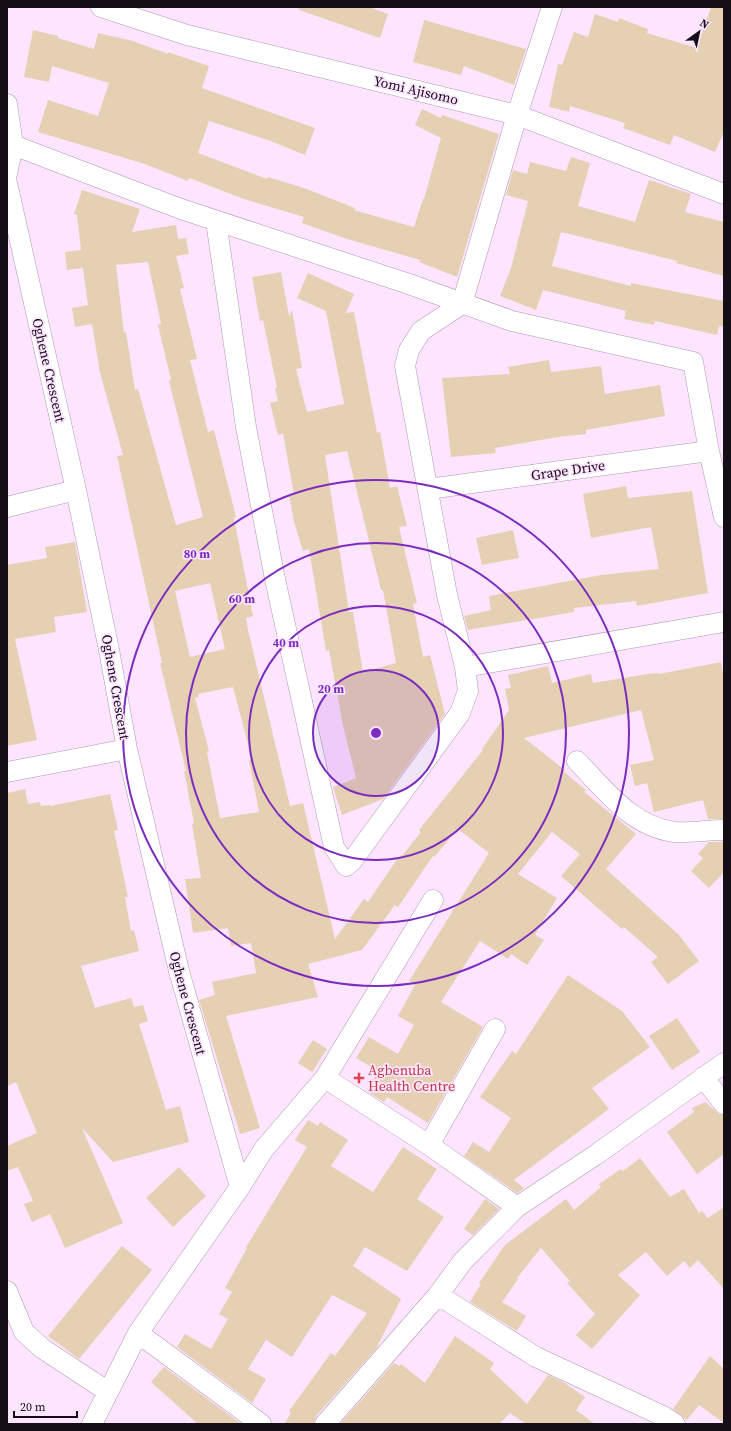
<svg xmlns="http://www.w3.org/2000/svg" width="731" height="1431" font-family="'Source Serif 4',serif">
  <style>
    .building { fill: #e5d0b3; fill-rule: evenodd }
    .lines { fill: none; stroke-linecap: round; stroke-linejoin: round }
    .minor-casing { stroke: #af97b1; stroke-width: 21 }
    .minor { stroke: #fff; stroke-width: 20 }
    .ring { fill: none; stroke: #7b2cbf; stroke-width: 2 }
    .health-dot { fill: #e0444e; stroke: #fde4ff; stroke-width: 1.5 }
    .labels { text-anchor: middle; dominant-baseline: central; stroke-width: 3.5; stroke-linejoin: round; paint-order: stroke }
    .street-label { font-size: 14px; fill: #160e17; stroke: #fde4ff }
    .health-label { font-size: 14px; fill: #be3a42; stroke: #fde4ff; text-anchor: start }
    .centre { fill: #7b2cbf; stroke: #fde4ff; stroke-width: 2 }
    .ring-label { font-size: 12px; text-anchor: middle; font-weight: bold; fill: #7b2cbf; stroke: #fde4ff; stroke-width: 3.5; stroke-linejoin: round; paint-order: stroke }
  </style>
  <rect width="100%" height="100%" fill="#fde4ff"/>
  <!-- building -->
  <path class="building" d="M299,7H369L388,14L380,38L299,10Z
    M711,7H724V131L715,152L674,135L670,145L623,128L625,123L570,106L569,112L549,107L558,64L562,65L574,32L588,37L595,14L618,22L619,18L648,29L647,33L697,48Z
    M424,20L526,49L514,85L464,66L461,75L413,62Z
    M33,30L58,36V38L94,49L98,33L133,41L168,54V52L209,66L202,88L315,128L305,155L268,140L209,121L198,153L267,179L268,177L304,188L355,208L354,210L414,227L423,199H424L441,138L415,125L422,109L441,118L442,115L499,134L457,277L419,262L420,260L344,238L302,223L304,217L244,199L189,178L188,181L145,164L38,132L48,100L98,116L109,83L52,66L49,82L24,77Z
    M571,157L590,163L578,206L635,222L649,180L691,194L685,212L724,222V276L676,263L677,261L561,232L552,266L631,286V283L724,301V327L719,326L717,335L655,321L654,325L624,319L626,311L543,290L536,310L500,296L511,268L528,201L506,195L513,170L527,174L530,162L566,171Z
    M82,190L140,209L132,232L176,225L178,239L186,238L189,254L176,256L184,288L180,289L197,359L190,360L208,432L214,430L236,517L234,518L253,616L246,618L248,630L290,806L303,803L335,939L364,899L368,902L400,855L402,856L421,832L419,830L483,750L482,749L509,710L505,689L511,688L508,675L548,666L552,683L591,674L593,683L648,674L659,673V674L721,662L724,679V819H708L703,800L654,812L647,783L635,786L630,765L654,760L641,710L524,738L565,770L564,772L586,790L584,792L636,834L606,869L679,935L699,961L668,984L651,962L658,957L624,927L622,929L561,876L580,854L552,832L518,874L557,898L535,935L544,940L527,965L511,954L508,959L480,941L441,1002L483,1027L428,1123L387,1097L384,1102L366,1091L378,1071L356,1058L369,1037L398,1054L414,1025L398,1016L415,985L409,981L489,853L458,829L434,857L433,856L398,907L395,905L362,950L308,964L318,997L226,1016L260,1128L240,1134L199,1000L215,995L212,982L256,973L251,943L231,946L228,928L193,933L185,879L201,878L192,824L194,823L184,771H186L160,663H162L117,456L123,455L100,373L92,324L75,327L72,308L88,305L83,268L67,270L65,252L81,250L77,215L74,214ZM148,262L161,324L158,325L171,380L169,381L203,517L176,525L138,389L135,390L126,332L124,333L116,265ZM210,583L225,649L190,657L175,591ZM233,687L252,759L249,760L259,812L220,818L207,752L209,751L195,698L199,697L198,694Z
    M281,272L289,316L292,310L302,368L296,369L307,412L344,404L326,311L297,298L308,273L354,294L346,313L354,312L377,433L380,432L390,488L397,486L407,526L399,527L417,603L413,604L423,657L430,655L445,714L383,799L342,815L333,787L356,778L343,726L329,650L326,651L309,549L303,551L294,522L289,495L294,494L283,434L278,435L270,403L278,401L275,388H277L263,320L260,321L252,277ZM347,451L381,590H383L396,663L363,672L353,612H349L325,455Z
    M549,360L551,372L601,366L605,394L660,385L665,416L586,430V434L558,437L495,448L496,453L451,457L442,378L510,374L508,367Z
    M626,486L628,498L692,491L708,593L637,606L636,601L574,608V612L468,630L464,616L491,610L489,596L601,575L659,569L651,527L591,538L583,494Z
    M513,530L519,558L482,565L476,538Z
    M75,542L87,612L54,617L56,632L15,639L37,740L7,746V565L47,558L45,547Z
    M25,789L28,804L40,802L41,806L49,805L50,806L110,794L118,830L114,831L128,897H125L131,931L134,930L139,951L81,966L95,1008L131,998L134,1007L143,1005L148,1021L139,1024L166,1110L180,1106L189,1142L113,1162L82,1128L123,1223L65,1248L50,1214L32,1222L24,1204L33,1201L18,1167L7,1171V1146L37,1133L16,1082L7,1086V793Z
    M709,842H724V872L709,888L691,871L703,858L698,854Z
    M568,975L622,1011L650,1047L592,1088L609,1109L514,1180L524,1188L517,1193L464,1156L473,1142L489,1152L511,1118L480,1097L512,1051L516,1054Z
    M677,1018L700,1052L672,1070L649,1036Z
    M313,1040L327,1049L312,1072L298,1063Z
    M705,1102L719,1114L724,1115V1154L697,1174L667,1132L694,1112L692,1108Z
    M308,1120L318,1126L320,1122L348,1140L331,1166L373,1192L403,1147L437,1169L417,1199L444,1217L407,1271L365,1247L353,1266L401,1299L376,1349L316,1416L314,1424H284L291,1413L289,1411L331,1353L335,1356L367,1313L332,1295L292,1357L266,1340L248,1369L266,1379L252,1403L177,1347L185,1334L211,1349L228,1319L219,1314L232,1292L225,1288L247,1248L246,1247L307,1147L295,1140Z
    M640,1158L670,1197L684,1189L699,1213L702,1211L708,1218L724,1207V1289L698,1260L690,1268L684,1261L667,1276L646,1252L618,1275L640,1295L592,1349L576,1335L595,1314L567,1283L570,1281L541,1248L517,1278L518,1279L502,1302L526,1316L517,1331L470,1302L481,1284L479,1283L505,1245L566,1199L574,1210L601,1187L599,1184L621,1169L623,1171Z
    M179,1167L206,1196L173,1227L146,1198Z
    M485,1199L499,1209L473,1235L464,1229Z
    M122,1246L152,1270L79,1359L48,1336Z
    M455,1336L494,1363L490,1369L527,1404L548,1375L563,1382L585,1397L576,1410L595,1424H526L510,1413L499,1424H340L394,1363L399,1366L401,1364L425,1383Z
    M710,1356L724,1369V1423L699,1405L687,1420L673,1409Z
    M164,1367L240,1423L239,1424H198L151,1382Z"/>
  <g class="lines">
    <!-- minor casing -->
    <g class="minor-casing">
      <path id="minor" d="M101,7L187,35L517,115L724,194
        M7,104L13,145L7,174
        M13,145L181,209L409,284L512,321L693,362L709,451L724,517
        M7,183L76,490L109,650L127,749L179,971L240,1187
        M216,221L246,427L275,579L334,847L346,866L352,861L460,713L468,691L465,667L447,595L405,366L409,350L421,331L462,304L517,115L552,7
        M428,489L709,451
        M7,507L76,490
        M465,667L724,622
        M577,761C605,790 632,827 675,832C690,833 708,830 724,830
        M7,772L127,749
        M703,1077L724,1104
        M325,1078L429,1145L517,1207
        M429,1145L495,1029
        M7,1291L24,1332L43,1349L107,1391
        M438,1295L536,1357L663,1416L675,1424
        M138,1333L261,1424
        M92,1424L138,1333L240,1187L264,1149L325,1078L433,900
        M325,1424L438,1295L463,1261L517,1207L597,1154L724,1063"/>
    </g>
    <!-- minor -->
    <use href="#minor" class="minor"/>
  </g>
  <!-- distance rings -->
  <circle cx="376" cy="733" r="63" fill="#7b2cbf" fill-opacity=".12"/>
  <g class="ring">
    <circle cx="376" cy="733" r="63"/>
    <circle cx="376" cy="733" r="127"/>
    <circle cx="376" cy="733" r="190"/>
    <circle cx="376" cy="733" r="253"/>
  </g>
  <!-- markers -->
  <path class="health-dot" d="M357 1072h4v4h4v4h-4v4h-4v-4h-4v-4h4z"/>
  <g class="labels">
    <!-- street labels -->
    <g class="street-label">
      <text transform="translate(416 90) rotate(13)">Yomi Ajisomo</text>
      <text transform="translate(49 370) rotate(77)">Oghene Crescent</text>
      <text transform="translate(568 470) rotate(-8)">Grape Drive</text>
      <text transform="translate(116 687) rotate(80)">Oghene Crescent</text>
      <text transform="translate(188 1003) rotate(75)">Oghene Crescent</text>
    </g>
    <!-- health labels -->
    <g class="health-label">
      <text x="368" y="1070">Agbenuba<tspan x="368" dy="16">Health Centre</tspan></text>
    </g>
  </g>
  <circle cx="376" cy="733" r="6" class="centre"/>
  <g class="ring-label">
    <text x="197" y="558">80 m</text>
    <text x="242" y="603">60 m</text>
    <text x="286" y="647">40 m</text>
    <text x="331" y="693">20 m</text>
  </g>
  <!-- border -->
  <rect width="731" height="1431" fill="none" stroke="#160e17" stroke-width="16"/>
  <!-- north arrow -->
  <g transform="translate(699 32) rotate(33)" stroke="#fde4ff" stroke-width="3" paint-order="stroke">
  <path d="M0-3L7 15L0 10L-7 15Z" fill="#160e17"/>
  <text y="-6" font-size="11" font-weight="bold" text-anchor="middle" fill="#160e17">N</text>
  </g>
  <!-- scale -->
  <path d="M14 1411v6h63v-6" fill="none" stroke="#160e17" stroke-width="2"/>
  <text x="20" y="1411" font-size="12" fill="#160e17" stroke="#fde4ff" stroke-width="3" paint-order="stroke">20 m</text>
</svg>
